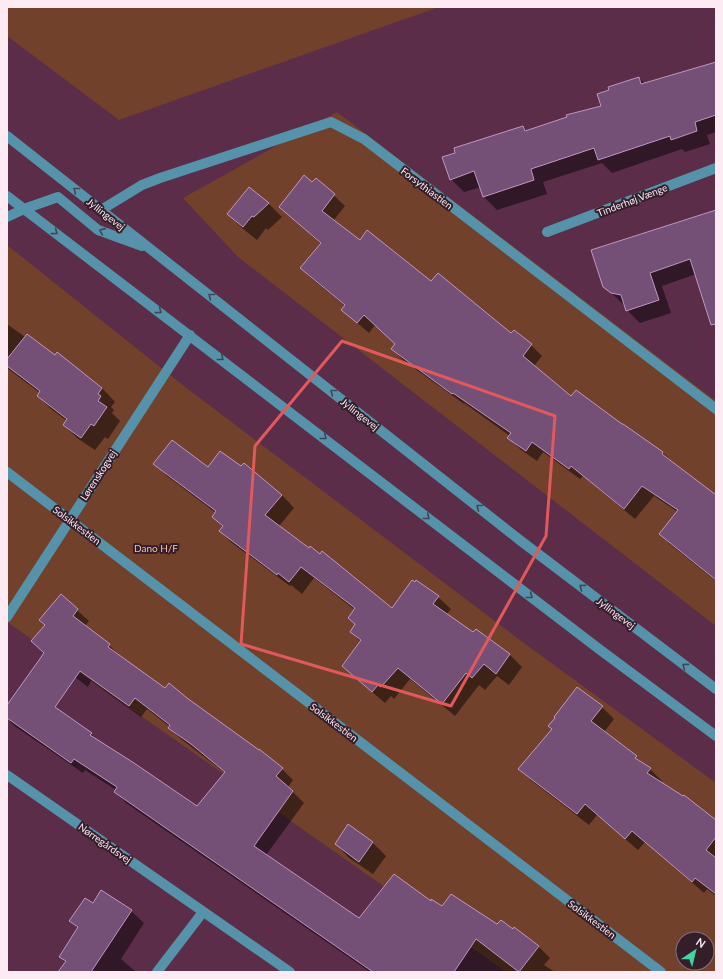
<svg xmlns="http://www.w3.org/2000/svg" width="723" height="979" font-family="Lato,sans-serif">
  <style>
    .green { fill: #71412b; fill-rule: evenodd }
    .shadow { fill: #0007 }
    .building { fill: #744f76; stroke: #bf96c1; fill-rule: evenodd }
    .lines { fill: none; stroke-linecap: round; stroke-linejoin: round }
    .minor { stroke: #5693aa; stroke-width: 10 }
    .oneway { stroke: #3f4757 }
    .marked { fill: none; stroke: #e0595b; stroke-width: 3; stroke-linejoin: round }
    .labels { text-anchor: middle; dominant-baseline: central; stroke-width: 4; stroke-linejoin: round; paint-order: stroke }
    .street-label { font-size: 10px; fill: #fdebf4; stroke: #331e2a }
    .park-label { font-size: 10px; fill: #f9bea3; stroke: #331e2a }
  </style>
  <rect width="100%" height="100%" fill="#5b2d48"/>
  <!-- green -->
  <path class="green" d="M7,7H439L119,120L7,36Z
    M337,112L716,401V626L238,257L183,198Z
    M7,245L180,383L528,646L716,783V972H506L7,622ZM683,939H707V963H683Z"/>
  <!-- shadow -->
  <path class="shadow" d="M716,63V132L707,135L710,144L685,152L682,149L612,173L602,163L543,182L547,194L497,210L484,197L481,187L464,192L451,179L457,153L523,127L527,131L602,106L610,90L639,78L645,84Z
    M316,179L345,206L333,221L360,241L432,282L511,334L514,331L531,345L542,356L534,366L571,398L623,425L663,453L674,463L716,498V581L671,545L660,534L678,512L654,496L635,519L583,476L580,479L543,452L537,461L520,449L509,438L510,436L464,403V404L403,360L392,349L396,345L375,325L369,333L342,310L345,306L312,279L301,268L321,244L280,207L312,184Z
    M268,203L282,217L268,230L266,228L257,240L242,228L228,214Z
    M716,211V303L696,274L662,286L671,313L640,323L627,310L625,306L604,286Z
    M7,324L25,337L102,388L115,402L111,407L114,410L112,413L120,421L108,439L105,437L95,450L77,438L64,425L67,421L51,409L38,396L40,393L7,368Z
    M155,464L208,469L241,468L244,464L282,495L294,508L279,526L392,609L416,581L438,597L451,609L446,615L473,634L476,630L510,655L522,667L509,685L497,676L485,690L479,685L455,716L410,679L394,699L391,696L385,703L356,678L361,642L351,632L356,625L349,618L355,610L314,578L302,594L291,585L290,586L232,543L220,531L223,527L213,517L216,513L167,476Z
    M61,596L89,621L85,626L109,645L120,656L165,689L187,699L282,769L293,780L288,787L304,803L266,855L360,920L431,902L443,908L498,926L538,946L550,958L544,965L555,972H370L126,803L115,791L116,790L85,770L83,773L13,725L7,718V707L22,685L91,734L99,742L197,808L225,773L181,739L169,728L170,727L147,709L141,717L91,681L88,687L43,653L32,641L46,625Z
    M602,707L614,719L604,732L650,769L662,781L661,783L716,821V896L707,889L704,893L645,842L638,850L597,815L589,825L532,781L520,769Z
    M372,842L386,856L373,874L349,858L336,844Z
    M94,904L131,911L144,923L121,959L136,972H60L66,962L60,956L78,928L71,921Z"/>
  <!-- building -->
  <path class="building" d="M716,62V115L695,122L697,131L671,140L670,136L598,160L594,148L531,169L534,180L483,197L474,171L450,180L442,157L455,153L454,148L523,126L525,131L567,117L566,115L601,106L597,94L609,90L608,87L639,77L641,84Z
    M304,175L312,182L316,178L335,194L322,211L360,240L367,230L431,281L438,273L511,333L514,330L532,344L523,356L571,396L576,390L622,424H623L663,452L662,454L716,495V580L659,534L678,510L642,486L624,509L571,466L569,469L532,442L526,451L507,438L511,433L453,393L452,394L391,349L395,344L364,315L357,323L341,310L345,305L300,268L321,243L279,207Z
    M249,187L269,203L254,217L252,216L243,227L227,214Z
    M716,210V324L711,325L690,259L650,273L659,300L626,311L621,295L611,293L603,287L591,250Z
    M27,334L55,355L57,352L102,388L98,394L101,396L98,401L107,407L94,426L91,424L81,438L63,425L67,419L37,396L40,391L7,366V359Z
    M172,440L208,467L220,451L241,466L244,463L282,495L265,515L309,548L310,546L320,554L322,551L392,608L412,580L415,582L416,580L439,596L433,604L473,632L476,629L510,654L496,674L484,664L472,678L466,673L442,704L398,668L381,687L378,685L372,692L342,666L361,640L350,632L355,624L348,618L355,608L301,567L289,582L278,573L277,575L219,531L223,526L212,517L216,511L153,464Z
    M61,594L78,609L73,616L110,644L108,647L165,688L169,683L187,698L259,750V749L283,768L276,776L293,791L254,846L359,918L394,874L431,901V899L442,906L451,894L497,924L501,920L513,929L514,927L539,946L519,972L476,939L454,972H373L114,792L117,787L74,759L71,763L7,718V705L44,653L31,641L45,625L39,620ZM80,671L129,706L135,698L170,725L168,728L191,744L225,772L197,806L134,763L90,735L92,733L55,707Z
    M577,687L603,706L591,721L637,756L635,758L651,768L647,773L683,796L684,795L716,820V837L706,850L716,858V894L695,878L692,882L632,831L625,839L585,804L577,814L518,769L552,729L548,726L555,718L554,717Z
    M348,824L373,842L359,862L335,844Z
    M101,890L132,910L91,972H58L66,961L59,957L78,927L69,921L85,898L93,903Z"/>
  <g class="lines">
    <!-- minor -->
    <path class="minor" d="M7,136L521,541L716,689
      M7,196L599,649L716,736
      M101,210L142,185L160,178L331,122L364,139L716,409
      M7,217L24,209L58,197L98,230L142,246
      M547,232L716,168
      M7,472L661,972
      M7,617L190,335
      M7,775L290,972
      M157,972L203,912"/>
  </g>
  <!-- one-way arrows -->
  <defs><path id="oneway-chevron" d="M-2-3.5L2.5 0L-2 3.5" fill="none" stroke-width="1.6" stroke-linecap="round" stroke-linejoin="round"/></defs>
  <g class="oneway">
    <use href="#oneway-chevron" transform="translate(76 190) rotate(-141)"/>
    <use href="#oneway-chevron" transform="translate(102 231) rotate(-156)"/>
    <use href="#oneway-chevron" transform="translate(55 232) rotate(37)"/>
    <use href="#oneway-chevron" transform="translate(211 296) rotate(-142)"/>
    <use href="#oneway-chevron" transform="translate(159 311) rotate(37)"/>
    <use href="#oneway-chevron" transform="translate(221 358) rotate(38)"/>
    <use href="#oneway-chevron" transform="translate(333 392) rotate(-142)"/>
    <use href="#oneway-chevron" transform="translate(324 437) rotate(38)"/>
    <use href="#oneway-chevron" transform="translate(479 507) rotate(-142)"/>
    <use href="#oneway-chevron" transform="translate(427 517) rotate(38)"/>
    <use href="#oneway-chevron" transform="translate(582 587) rotate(-143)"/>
    <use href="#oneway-chevron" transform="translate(530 596) rotate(38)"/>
    <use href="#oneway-chevron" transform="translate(685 666) rotate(-143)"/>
  </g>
  <!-- marked area -->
  <path class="marked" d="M342,341L555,416L546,536L451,706L241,644L255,446Z"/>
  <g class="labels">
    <!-- street labels -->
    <g class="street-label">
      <text transform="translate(427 188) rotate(37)">Forsythiastien</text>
      <text transform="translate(632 200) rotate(-21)">Tinderhøj Vænge</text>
      <text transform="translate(106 214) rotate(38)">Jyllingevej</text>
      <text transform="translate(360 414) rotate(38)">Jyllingevej</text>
      <text transform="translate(98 475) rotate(-57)">Lørenskogvej</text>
      <text transform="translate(77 525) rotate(37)">Solsikkestien</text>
      <text transform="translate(616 613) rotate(37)">Jyllingevej</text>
      <text transform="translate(334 722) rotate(37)">Solsikkestien</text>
      <text transform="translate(105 843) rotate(35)">Nørregårdsvej</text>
      <text transform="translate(592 919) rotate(37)">Solsikkestien</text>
    </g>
    <!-- park labels -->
    <g class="park-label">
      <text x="156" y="548">Dano H/F</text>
    </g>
  </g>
  <!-- border -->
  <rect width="723" height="979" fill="none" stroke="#fdebf4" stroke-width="16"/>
  <!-- north arrow -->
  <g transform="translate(695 951) rotate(35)"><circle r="19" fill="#331e2a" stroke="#84707b"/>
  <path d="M0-3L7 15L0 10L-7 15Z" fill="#42d4a1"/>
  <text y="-6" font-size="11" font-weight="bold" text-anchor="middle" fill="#fdebf4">N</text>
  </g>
</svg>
